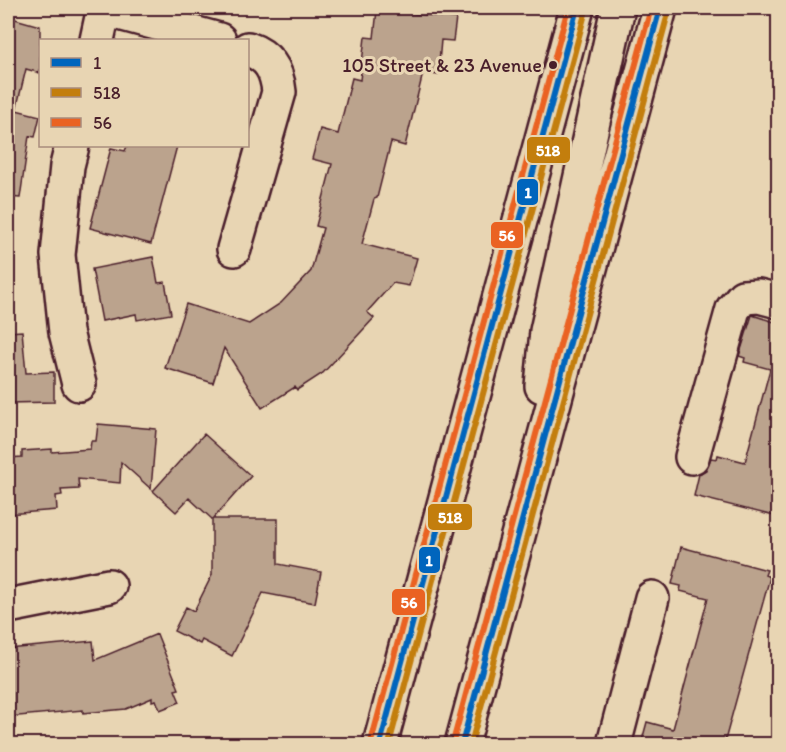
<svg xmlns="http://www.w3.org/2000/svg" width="786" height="752" font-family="Itim,sans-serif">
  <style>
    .building { fill: #bba38d; stroke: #4a1f2b; stroke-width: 1.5 }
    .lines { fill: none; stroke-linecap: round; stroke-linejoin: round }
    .minor-casing { stroke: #4a1f2b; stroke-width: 38 }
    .major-casing { stroke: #4a1f2b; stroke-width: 38 }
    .minor { stroke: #e8d5b3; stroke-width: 33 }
    .major { stroke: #e8d5b3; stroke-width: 33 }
    .bus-1-casing { stroke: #e8d5b3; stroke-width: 10 }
    .bus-2-casing { stroke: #e8d5b3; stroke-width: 10 }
    .bus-3-casing { stroke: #e8d5b3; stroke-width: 10 }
    .bus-1 { stroke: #0065bd; stroke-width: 6 }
    .bus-2 { stroke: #c37e0d; stroke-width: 6 }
    .bus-3 { stroke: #ea6222; stroke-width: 6 }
    .bus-dot { fill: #4a1f2b; stroke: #e8d5b3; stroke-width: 2 }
    .labels { text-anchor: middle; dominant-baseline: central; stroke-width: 6; stroke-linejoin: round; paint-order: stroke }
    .bus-label { font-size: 20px; fill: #4a1f2b; stroke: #e8d5b3; text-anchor: end }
    .line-badge { stroke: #e8d5b3; stroke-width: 2 }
    .badge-label { font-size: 16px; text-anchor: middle; font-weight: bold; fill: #fff }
  </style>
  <rect width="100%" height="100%" fill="#e8d5b3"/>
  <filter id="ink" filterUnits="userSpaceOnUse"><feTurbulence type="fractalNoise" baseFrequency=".0167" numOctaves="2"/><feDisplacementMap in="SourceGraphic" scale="12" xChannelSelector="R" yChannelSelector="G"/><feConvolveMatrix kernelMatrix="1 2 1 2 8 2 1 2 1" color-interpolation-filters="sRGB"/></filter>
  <g filter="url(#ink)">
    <!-- building -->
    <path class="building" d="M377,10L456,18L453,41L441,40L438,75L423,73L405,146L391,142L377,198L374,199L362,244L417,258L409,286L393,283L367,312L374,318L323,373L297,390L295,387L262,408L224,348L213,383L165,368L186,304L249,324L281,303L311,271L323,228L316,226L332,164L312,159L320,129L338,134L352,78L360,80L365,37L374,38Z
      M8,17L40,26V73L26,69L16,110L40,116L35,137L29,136L20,198L8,197Z
      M127,146H177L151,244L90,228L111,148L125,151Z
      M153,257L158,283L165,282L171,314L137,320L136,314L102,321L92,269Z
      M752,315L778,323V517L694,496L699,474L706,470L711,458L717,459L718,455L745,462L770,369L744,362L745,358L739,356Z
      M22,331L26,373L54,372V402L8,403V332Z
      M98,424L156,429L151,489L121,462L120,483L78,479L79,489L61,490L62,495L56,496L57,510L8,514V458L22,457V451L52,449V452L90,449L91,441H96Z
      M204,434L251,476L213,519H278V564L321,572L315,603L263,593L232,656L202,640L200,644L174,631L186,607L194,611L212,575V519L189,498L176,512L153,491Z
      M681,547L767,570L765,575L770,577L724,744H641L647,722L673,729L708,598L680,591L681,586L672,584Z
      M157,634L179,689L175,690L180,702L160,710L156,700L152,701V698L126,709L83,713V710L8,717V649L93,641L95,660Z"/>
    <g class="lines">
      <!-- minor casing -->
      <g class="minor-casing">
        <path id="minor" d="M101,8L219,40
          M97,40L104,8
          M72,146L67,166L58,255L66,332L79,384
          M234,249L279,92C277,70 269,56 248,49
          M692,457L733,309L743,297L759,296L778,301
          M8,606L109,586
          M614,744L652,598"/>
      </g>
      <!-- major casing -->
      <g class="major-casing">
        <path id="major" d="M542,386L547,331L618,8
          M380,744L577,8
          M462,744L660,8"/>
      </g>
      <!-- minor -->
      <use href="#minor" class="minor"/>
      <!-- major -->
      <use href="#major" class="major"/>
      <!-- bus-1 casing -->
      <g class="bus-1-casing">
        <path id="bus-1" d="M380,744L577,8
          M462,744L660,8"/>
      </g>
      <!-- bus-2 casing -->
      <g class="bus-2-casing">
        <path id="bus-2" d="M389,744L586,10
          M471,744L669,10"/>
      </g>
      <!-- bus-3 casing -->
      <g class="bus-3-casing">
        <path id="bus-3" d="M371,742L568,8
          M453,742L651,8"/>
      </g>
      <!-- bus-1 -->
      <use href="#bus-1" class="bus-1"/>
      <!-- bus-2 -->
      <use href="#bus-2" class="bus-2"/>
      <!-- bus-3 -->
      <use href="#bus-3" class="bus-3"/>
    </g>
  </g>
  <!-- markers -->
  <circle class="bus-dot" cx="553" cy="65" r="5"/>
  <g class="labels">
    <!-- bus labels -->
    <g class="bus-label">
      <text x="542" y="65">105 Street &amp; 23 Avenue</text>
    </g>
  </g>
  <g class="line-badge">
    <rect x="526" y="136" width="45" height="28" rx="6" fill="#c37e0d"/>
    <rect x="516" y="178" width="23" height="28" rx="6" fill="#0065bd"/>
    <rect x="490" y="221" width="34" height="28" rx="6" fill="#ea6222"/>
    <rect x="427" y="503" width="46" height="28" rx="6" fill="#c37e0d"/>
    <rect x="418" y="546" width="23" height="28" rx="6" fill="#0065bd"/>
    <rect x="391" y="588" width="35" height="28" rx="6" fill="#ea6222"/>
  </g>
  <g class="badge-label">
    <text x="548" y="156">518</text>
    <text x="528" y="198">1</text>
    <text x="507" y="241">56</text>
    <text x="450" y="523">518</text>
    <text x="429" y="566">1</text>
    <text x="409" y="608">56</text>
  </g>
  <!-- margin -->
  <rect width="786" height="752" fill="none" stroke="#e8d5b3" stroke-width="30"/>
  <rect x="15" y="15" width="756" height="722" fill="none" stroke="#4a1f2b" stroke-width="2" filter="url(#ink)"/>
  <!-- legend -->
  <rect x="39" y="39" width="210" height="108" fill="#e8d5b3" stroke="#a98c7d" stroke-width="1.5"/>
  <rect x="51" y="58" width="30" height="9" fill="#0065bd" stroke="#a98c7d" stroke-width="1.5"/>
  <text x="93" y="69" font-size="18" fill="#4a1f2b">1</text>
  <rect x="51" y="88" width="30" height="9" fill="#c37e0d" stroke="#a98c7d" stroke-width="1.5"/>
  <text x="93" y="99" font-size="18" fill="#4a1f2b">518</text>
  <rect x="51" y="118" width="30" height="9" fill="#ea6222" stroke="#a98c7d" stroke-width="1.5"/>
  <text x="93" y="129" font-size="18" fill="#4a1f2b">56</text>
</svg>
